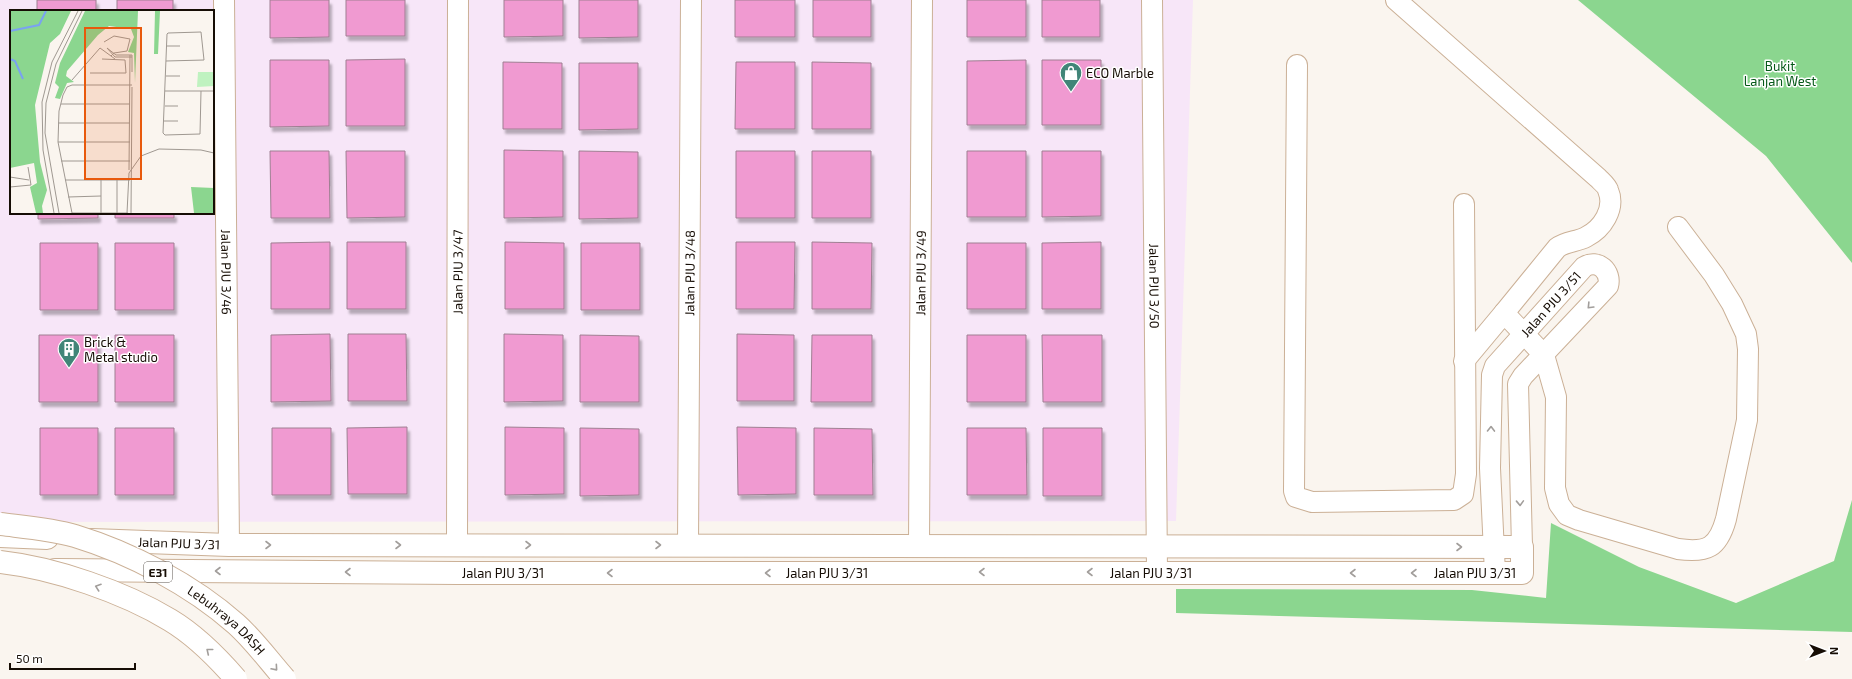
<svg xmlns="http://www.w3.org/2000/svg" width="1852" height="679" font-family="'Exo 2',sans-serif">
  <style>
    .industrial { fill: #f7e6f8; fill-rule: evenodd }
    .forest { fill: #8bd68f }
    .building { fill: #f09ad1; stroke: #9f7f92; filter: url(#shadow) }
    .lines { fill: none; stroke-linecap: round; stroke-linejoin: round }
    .street-casing { stroke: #cbb096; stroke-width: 22 }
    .secondary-casing { stroke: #cbb096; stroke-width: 24 }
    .street { stroke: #fff; stroke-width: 20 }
    .secondary { stroke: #fff; stroke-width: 22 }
    .highway-bridge-casing { stroke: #cbb096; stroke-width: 24; stroke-linecap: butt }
    .highway-bridge { stroke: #fff; stroke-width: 22 }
    .oneway { stroke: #a29e9b }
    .labels { text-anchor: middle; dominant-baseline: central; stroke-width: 3; stroke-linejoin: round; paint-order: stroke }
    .shield { fill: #fff; stroke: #5c5650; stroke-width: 1 }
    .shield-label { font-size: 12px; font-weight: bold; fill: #160d05 }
    .park-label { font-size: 13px; fill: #055918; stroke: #fff }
    .poi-label { font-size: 13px; fill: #160d05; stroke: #fff; text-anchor: start }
    .street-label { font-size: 13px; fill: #160d05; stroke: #fff }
    .inset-river { fill: none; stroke: #7aa2f1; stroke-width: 2 }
    .inset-road { fill: none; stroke: #9f9891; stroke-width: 1 }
    .view { fill: #e8590c; fill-opacity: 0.15; stroke: #e8590c; stroke-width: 2 }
    .inset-edge { fill: none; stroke: #160d05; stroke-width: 2 }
  </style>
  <defs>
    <filter id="shadow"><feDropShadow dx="2.5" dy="4.5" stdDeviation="1" flood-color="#0004"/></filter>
  </defs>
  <rect width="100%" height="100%" fill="#faf5ef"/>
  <!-- industrial -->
  <path class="industrial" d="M0,0H1193L1176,521L0,522ZM11,11H213V213H11Z"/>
  <!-- forest -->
  <path class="forest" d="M1578,0H1852V263L1766,156Z
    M1852,500V632L1176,613V589L1472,590L1546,598L1551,523L1639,567L1736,603L1834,561Z"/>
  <!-- building -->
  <path class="building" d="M37,0H96V11H37Z
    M117,0H173V11H117Z
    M270,0H329V37L270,38Z
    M346,0H405V36H346Z
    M504,0H563V36L504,37Z
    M579,0H638V37L579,38Z
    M735,0H795V37H735Z
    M813,0H871V37H813Z
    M967,0H1026V37H967Z
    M1042,0H1100V37H1042Z
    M405,59V126H346V60Z
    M270,60H329V126L270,127Z
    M1026,60V125H967V61Z
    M1042,60H1101V125H1042Z
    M503,62L562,63V129H503Z
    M736,62H795V129H735Z
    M812,62L871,63V129H812Z
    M579,63H638V129L579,130Z
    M504,150L563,151V217L504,218Z
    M270,151H329L330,218H271Z
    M346,151H405V217L347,218Z
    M579,151L638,152V218L579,219Z
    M736,151H795V218H736Z
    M812,151H871V218H812Z
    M967,151H1026V217H967Z
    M1042,151H1101V216L1042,217Z
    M38,213H98V218L38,219Z
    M115,213H174V218H115Z
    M330,242V309H271V243Z
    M347,242H406V309H347Z
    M505,242L564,243V309H505Z
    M736,242H795L794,309H736Z
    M812,242L872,243L871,309H812Z
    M1101,242V309H1042V243Z
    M40,243H98V310H40Z
    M115,243H174V310H115Z
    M581,243H640V310H581Z
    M967,243H1026V309H967Z
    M330,334L331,401L271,402V335Z
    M348,334H406L407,401H348Z
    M504,334L563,335V401L504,402Z
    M737,334L794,335V401H737Z
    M39,335H98V402H39Z
    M115,335H174V402H115Z
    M580,335L639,336V402H580Z
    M812,335H872V402H811Z
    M967,335H1026V402H967Z
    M1042,335H1102V402H1043Z
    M407,427V494H348L347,428Z
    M505,427L564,428V494L505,495Z
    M737,427L796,428V494L738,495Z
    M40,428H98V495H40Z
    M115,428H174V495H115Z
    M272,428H331V495H272Z
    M580,428L639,429V495L580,496Z
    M814,428L872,429L873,495H814Z
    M967,428H1026L1027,495H967Z
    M1043,428H1102V496H1043Z"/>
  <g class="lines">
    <!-- street casing -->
    <g class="street-casing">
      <g id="street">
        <path id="s1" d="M224,0L229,545"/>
        <path id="s2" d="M1152,0L1157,572"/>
        <path d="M1396,0L1598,178C1602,182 1607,186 1608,190C1616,209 1602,229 1586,237C1577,242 1566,241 1557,248L1504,313"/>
        <path d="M1297,65L1294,491L1296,497L1312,502L1454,500L1463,494L1466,474L1464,204"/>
        <path d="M1464,361L1504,313L1544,355L1556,397L1555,488L1559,504L1567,515L1579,520L1678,549C1707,553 1718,548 1726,519L1747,420L1748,349L1746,334L1732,304L1714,275L1678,227"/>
        <path id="s3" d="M457,545L458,0"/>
        <path id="s4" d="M688,545L691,0"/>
        <path id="s5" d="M919,546L922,0"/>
        <path id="s6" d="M1495,573L1490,468L1492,375L1495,366L1584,267C1598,258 1612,272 1608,286L1523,376L1518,384L1522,547"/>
      </g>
    </g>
    <!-- secondary casing -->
    <g class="secondary-casing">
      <g id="secondary">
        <path d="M0,536L47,538"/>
        <path id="s7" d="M55,570L457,573H1522V547L229,545L91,540"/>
      </g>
    </g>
    <!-- street -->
    <use href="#street" class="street"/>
    <!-- secondary -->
    <use href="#secondary" class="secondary"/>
    <!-- highway-bridge casing -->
    <g class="highway-bridge-casing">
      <g id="highway-bridge">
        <path id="s8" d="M0,524C24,527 51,529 75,536C131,553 192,585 236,624C254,640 269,661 285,679"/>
        <path d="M0,562C54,568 124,592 170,620C195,635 217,657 236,679"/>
      </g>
    </g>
    <!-- highway-bridge -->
    <use href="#highway-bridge" class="highway-bridge"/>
  </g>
  <!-- one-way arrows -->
  <defs><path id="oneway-chevron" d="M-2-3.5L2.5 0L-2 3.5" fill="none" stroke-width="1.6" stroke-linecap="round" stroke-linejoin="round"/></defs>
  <g class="oneway">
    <use href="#oneway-chevron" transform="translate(1590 306) rotate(134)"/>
    <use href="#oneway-chevron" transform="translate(1491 429) rotate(-89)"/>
    <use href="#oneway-chevron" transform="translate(1520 503) rotate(88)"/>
    <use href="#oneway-chevron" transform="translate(268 545)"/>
    <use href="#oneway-chevron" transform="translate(398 545)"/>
    <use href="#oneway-chevron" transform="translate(528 545)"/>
    <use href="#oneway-chevron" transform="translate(658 545)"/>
    <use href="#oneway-chevron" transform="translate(1459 547)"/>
    <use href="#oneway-chevron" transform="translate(218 571) rotate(-180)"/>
    <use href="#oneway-chevron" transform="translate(348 572) rotate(-180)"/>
    <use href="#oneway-chevron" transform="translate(982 572) rotate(180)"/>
    <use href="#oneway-chevron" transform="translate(1090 572) rotate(180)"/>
    <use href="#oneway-chevron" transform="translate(610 573) rotate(180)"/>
    <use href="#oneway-chevron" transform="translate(768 573) rotate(180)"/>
    <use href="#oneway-chevron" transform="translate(1353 573) rotate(-180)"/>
    <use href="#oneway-chevron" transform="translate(1414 573) rotate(-180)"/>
    <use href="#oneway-chevron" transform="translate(98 587) rotate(-161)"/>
    <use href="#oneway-chevron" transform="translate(209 651) rotate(-141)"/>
    <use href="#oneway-chevron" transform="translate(275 668) rotate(49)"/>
  </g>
  <!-- icons -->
  <defs>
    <g id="shop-pin" transform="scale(1.15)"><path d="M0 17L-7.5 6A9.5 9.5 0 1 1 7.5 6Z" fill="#418578" stroke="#fff"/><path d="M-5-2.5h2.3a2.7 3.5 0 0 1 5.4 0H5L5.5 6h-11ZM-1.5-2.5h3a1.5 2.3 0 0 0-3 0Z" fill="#fff"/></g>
    <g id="building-pin" transform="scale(1.15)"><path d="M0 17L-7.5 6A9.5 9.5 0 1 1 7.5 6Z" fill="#418578" stroke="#fff"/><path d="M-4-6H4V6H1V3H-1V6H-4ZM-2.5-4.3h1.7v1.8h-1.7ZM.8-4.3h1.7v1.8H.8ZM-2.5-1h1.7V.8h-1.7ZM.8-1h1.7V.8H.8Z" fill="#fff"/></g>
  </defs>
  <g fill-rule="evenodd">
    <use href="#shop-pin" x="1071" y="73"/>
    <use href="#building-pin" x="69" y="349"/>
  </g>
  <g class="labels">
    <!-- shield labels -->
    <rect class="shield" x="144" y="562" width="28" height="20" rx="3"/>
    <g class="shield-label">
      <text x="158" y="572">E31</text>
    </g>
    <!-- park labels -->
    <g class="park-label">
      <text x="1780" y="66">Bukit<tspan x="1780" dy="15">Lanjan West</tspan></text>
    </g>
    <!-- poi labels -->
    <g class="poi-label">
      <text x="1086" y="73">ECO Marble</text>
      <text x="84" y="342">Brick &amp;<tspan x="84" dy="15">Metal studio</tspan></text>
    </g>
    <!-- street labels -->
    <g class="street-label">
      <text stroke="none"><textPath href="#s1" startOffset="272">Jalan PJU 3/46</textPath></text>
      <text stroke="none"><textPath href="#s3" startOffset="273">Jalan PJU 3/47</textPath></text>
      <text stroke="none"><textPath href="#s4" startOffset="272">Jalan PJU 3/48</textPath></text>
      <text stroke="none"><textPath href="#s5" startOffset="273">Jalan PJU 3/49</textPath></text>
      <text stroke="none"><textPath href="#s2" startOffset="286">Jalan PJU 3/50</textPath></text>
      <text stroke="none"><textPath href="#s6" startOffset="291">Jalan PJU 3/51</textPath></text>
      <text transform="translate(179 543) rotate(2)">Jalan PJU 3/31</text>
      <text stroke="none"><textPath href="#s7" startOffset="1096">Jalan PJU 3/31</textPath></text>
      <text stroke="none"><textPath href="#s7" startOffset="448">Jalan PJU 3/31</textPath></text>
      <text stroke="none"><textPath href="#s7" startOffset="772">Jalan PJU 3/31</textPath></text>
      <text stroke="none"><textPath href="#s7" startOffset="1420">Jalan PJU 3/31</textPath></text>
      <text stroke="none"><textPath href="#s8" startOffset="251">Lebuhraya DASH</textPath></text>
    </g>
  </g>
  <!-- overview -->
  <g transform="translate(10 10)">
    <rect width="204" height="204" fill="#faf5ef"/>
    <path d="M188,62H204V76L187,77Z" fill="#bff2c0"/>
    <path d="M0,1H61L50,24L40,33L25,95L30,152L37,180L32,196L33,203H26L20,177L27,173L24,153L0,158ZM75,1H128L125,73L124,43L118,42L124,27L121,19L99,16L88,25L57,61L56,66L64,72L57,73L50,89L45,88L49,77L45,73L50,53ZM145,1H150L148,44H144ZM181,177L204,178V203H184Z" fill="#8bd68f"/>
    <path class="inset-river" d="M0,21L29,15L36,1M0,49L5,51L13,69"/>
    <path class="inset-road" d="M94,32L104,26L120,29L117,41L104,43L101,46L105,49M157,36H170M97,38L106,45H122V62M97,38L105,47H122M156,51L194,50L191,22L158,23L157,24L153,123L155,125L190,124L191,81M80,63H116L115,50L92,49M156,66H170M62,70L90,38L101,46M155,81H204M51,94H120M155,96H168M154,111H168M48,113H120M48,132H120M51,151H120M119,160L120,45M0,167L19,170M55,170H120M91,170V203M107,170V203M0,177L21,175L18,157M58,187L91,186M44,203L33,140L32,92L42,52L68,1M49,203L35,123L36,93L46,54L72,1M62,203H118M62,203L48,132L49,101L53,85L57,77L62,75H122M117,203L119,163L131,146L149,139L191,140L204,143M121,203L122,77"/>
    <path class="view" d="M75,18H131V169H75Z"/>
    <rect width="204" height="204" class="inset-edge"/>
  </g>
  <!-- north arrow -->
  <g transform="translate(1824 651) rotate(90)" stroke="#ffffff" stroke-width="3" paint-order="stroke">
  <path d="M0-3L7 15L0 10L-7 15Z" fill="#160d05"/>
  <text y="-6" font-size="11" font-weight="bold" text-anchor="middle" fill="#160d05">N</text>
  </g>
  <!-- scale -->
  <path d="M10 663v6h125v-6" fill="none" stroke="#160d05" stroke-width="2"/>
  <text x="16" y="663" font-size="12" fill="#160d05" stroke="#ffffff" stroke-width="3" paint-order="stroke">50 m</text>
</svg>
